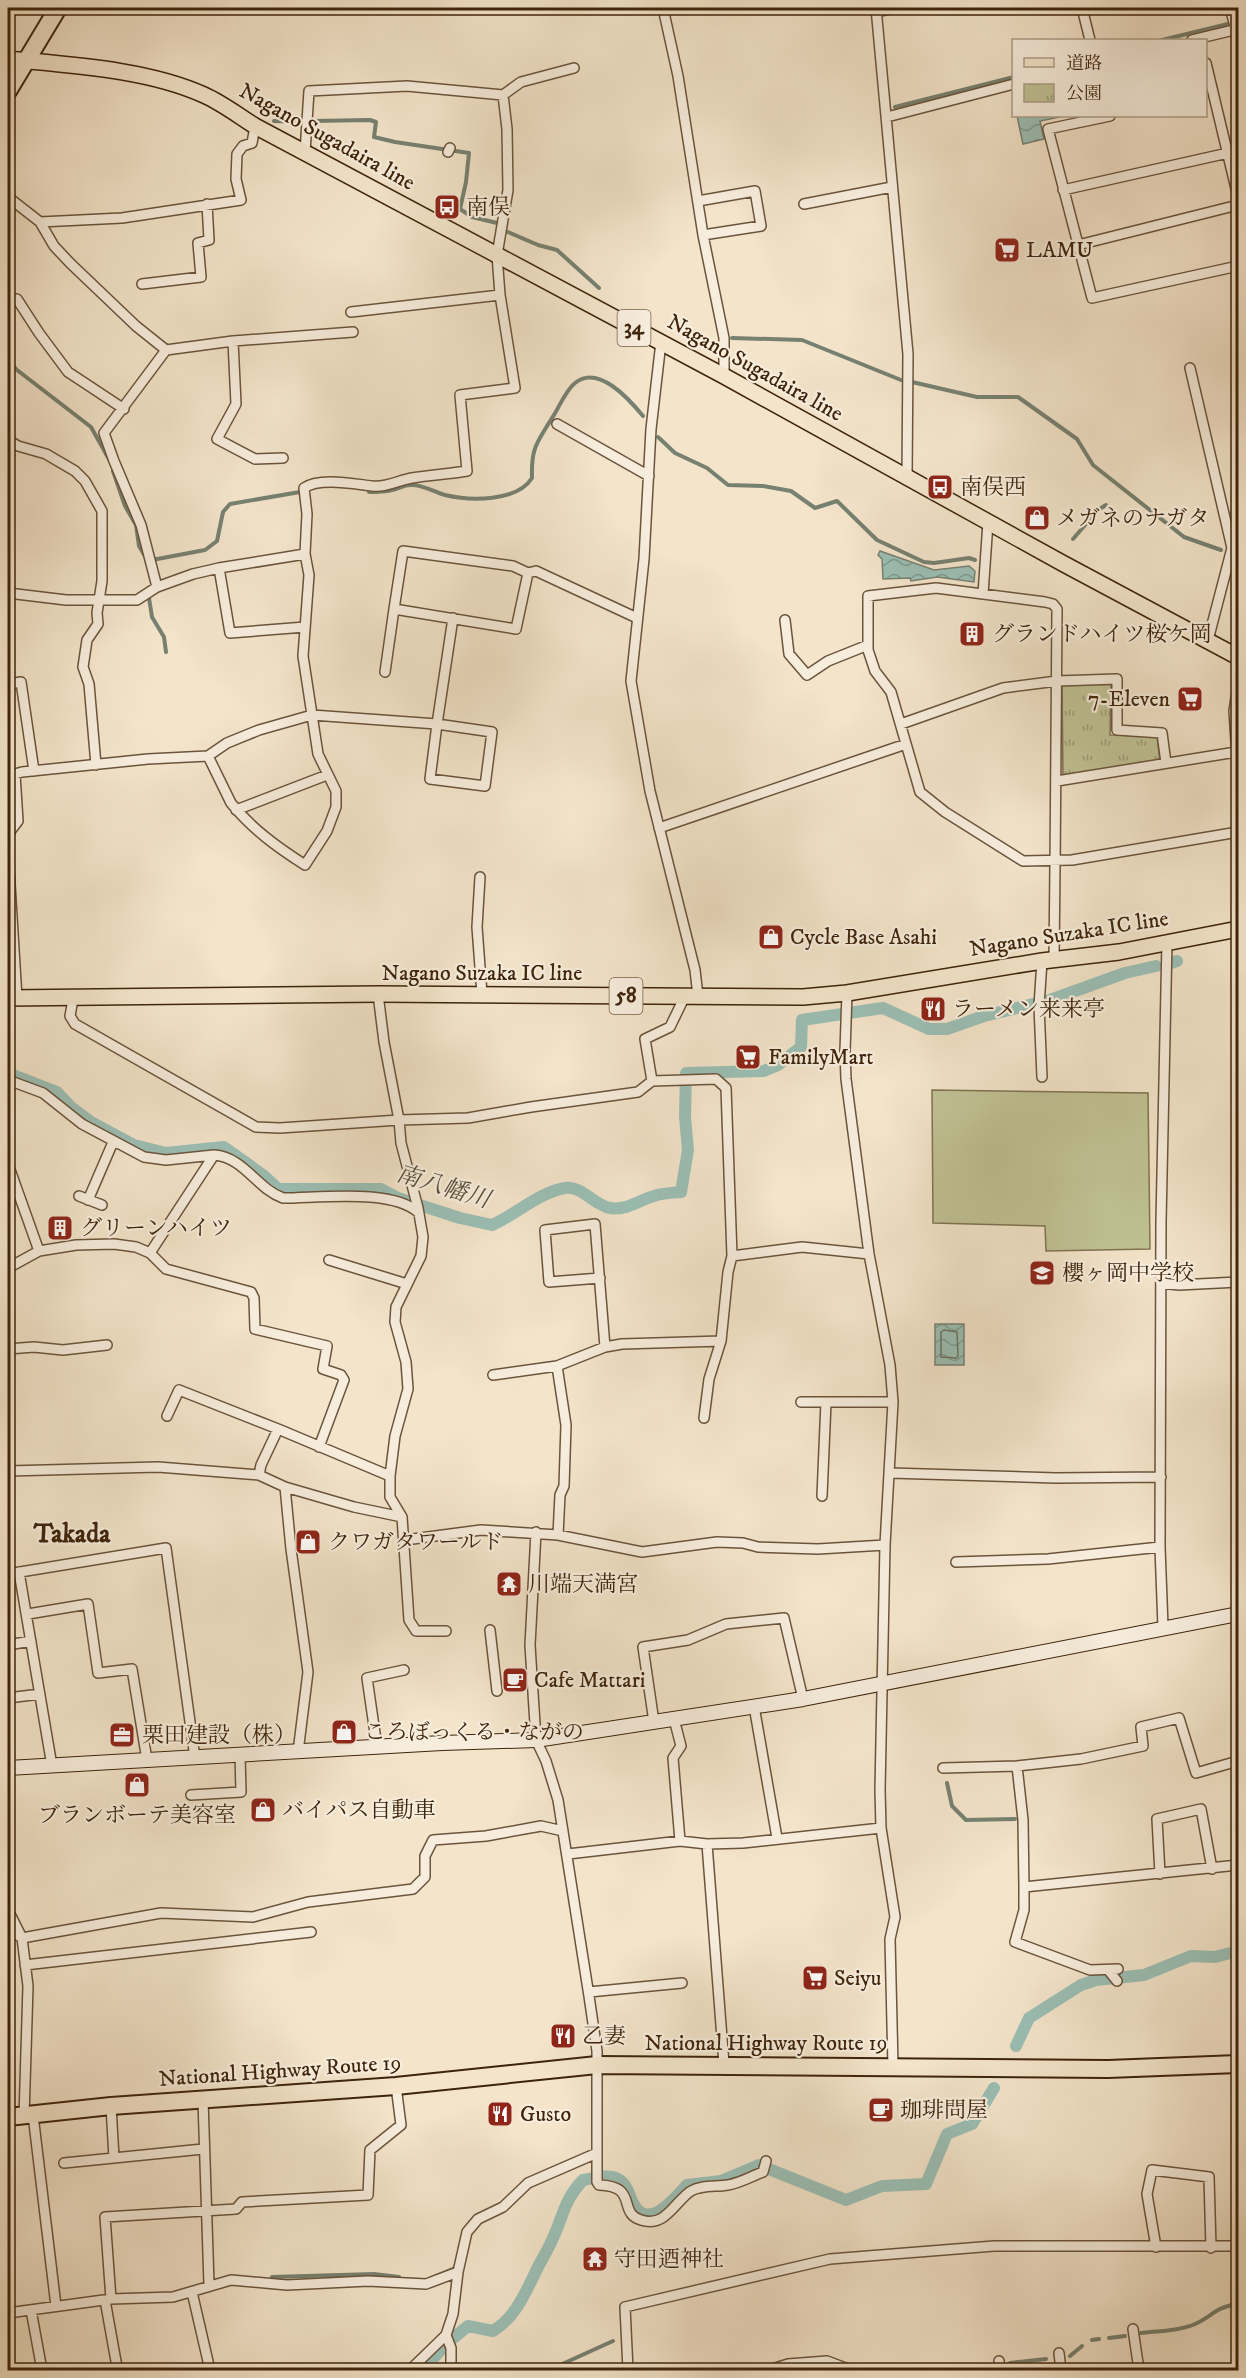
<svg xmlns="http://www.w3.org/2000/svg" width="1246" height="2378" font-family="'IM FELL DW Pica','Noto Serif JP',serif">
  <style>
    .park { fill: url(#park-tufts); stroke: #7f7350; stroke-width: 1.5 }
    .pitch { fill: #c0c294; stroke: #7f7350; stroke-width: 1.5 }
    .water { fill: url(#water-waves); stroke: #768171; stroke-width: 1.5 }
    .lines { fill: none; stroke-linecap: round; stroke-linejoin: round }
    .shore { stroke: #6c7260; stroke-width: 1.5 }
    .stream { stroke: #768171; stroke-width: 4 }
    .canal { stroke: #9bbfb5; stroke-width: 12 }
    .street-casing { stroke: #6b543b; stroke-width: 12 }
    .secondary-casing { stroke: #3e240b; stroke-width: 16 }
    .primary-casing { stroke: #3e240b; stroke-width: 18 }
    .highway-casing { stroke: #3e240b; stroke-width: 20 }
    .street { stroke: #f7eddd; stroke-width: 9 }
    .secondary { stroke: #f7eddd; stroke-width: 14 }
    .primary { stroke: #f3e4ca; stroke-width: 15 }
    .highway { stroke: #f3e4ca; stroke-width: 16 }
    .labels { text-anchor: middle; dominant-baseline: central; stroke-width: 4.5; stroke-linejoin: round; paint-order: stroke }
    .shield { fill: #f7eddd; stroke: #76604a; stroke-width: 1.5 }
    .shield-label { font-size: 21px; font-weight: bold; fill: #3e240b }
    .street-label { font-size: 22px; fill: #3e240b; stroke: #f7eddd }
    .poi-label { font-size: 22px; fill: #3e240b; stroke: #f7eddd; text-anchor: start }
    .water-label { font-size: 24px; font-style: italic; fill: #5a523e; stroke: #f7eddd }
    .quarter-label { font-size: 26px; font-weight: bold; fill: #3e240b; stroke: #f7eddd }
  </style>
  <defs>
    <pattern id="park-tufts" width="24" height="20" patternUnits="userSpaceOnUse" patternTransform="scale(1.5)"><rect width="24" height="20" fill="#c0c294"/><path d="M3 7l-1-3M5 7V3M7 7l1-3M15 17l-1-3M17 17v-4M19 17l1-3" fill="none" stroke="#9d9d77"/></pattern>
    <pattern id="water-waves" width="16" height="10" patternUnits="userSpaceOnUse" patternTransform="scale(1.5)"><rect width="16" height="10" fill="#9bbfb5"/><path d="M0 5q4-4 8 0t8 0" fill="none" stroke="#809b91"/></pattern>
  </defs>
  <rect width="100%" height="100%" fill="#f3e4ca"/>
  <filter id="stains"><feTurbulence type="fractalNoise" baseFrequency=".00333" numOctaves="4"/><feColorMatrix values="0 0 0 0 .2 0 0 0 0 .09 0 0 0 0 .02 0 0 0 .5 -.17"/></filter>
  <radialGradient id="worn" r=".72"><stop offset=".6" stop-color="#630" stop-opacity="0"/><stop offset="1" stop-color="#630" stop-opacity=".3"/></radialGradient>
  <!-- park -->
  <path class="park" d="M1111,684L1110,735L1157,736L1160,761L1063,775L1062,685Z"/>
  <!-- pitch -->
  <path class="pitch" d="M932,1090L1148,1093L1150,1249L1046,1251L1045,1226L933,1223Z"/>
  <!-- water -->
  <path class="water" d="M1017,116H1060V117L1040,121L1044,139L1023,144Z
    M880,551L934,570L969,566L975,571L974,582L937,577L911,581L910,578L883,579L882,559L878,555Z
    M935,1324H964V1365H935Z"/>
  <g class="lines">
    <!-- shore -->
    <path class="shore" d="M944,1330L957,1332L958,1356L956,1358L941,1357V1332Z"/>
    <!-- stream -->
    <path class="stream" d="M1162,40L1228,24
      M895,107L1014,77
      M274,121L303,122
      M311,121L370,120L376,122L374,137L395,142L469,153L466,182L460,209L472,217L497,223
      M508,232L538,245L557,250L599,288
      M732,338L802,340L901,380
      M8,360L17,370L91,427L110,461
      M912,382L977,397H1018L1077,439L1093,465L1184,537L1221,550
      M658,437L675,453L707,468L728,485L763,486L791,491L815,508L837,501L877,540L924,562L934,563L969,558L975,560
      M113,471L125,506L136,525L139,546L146,558
      M369,492C376,492 384,492 392,490C398,489 404,485 410,485C423,484 433,492 445,495C470,501 517,502 532,478C531,447 537,443 552,418C559,408 565,391 575,383C598,364 629,399 643,416
      M1073,539L1098,510L1106,505
      M152,560L205,550L217,541L223,512L230,504L300,492
      M149,598L152,617L164,637L166,652
      M947,1783L952,1806L966,1820L1015,1819
      M272,2277L374,2274L399,2277
      M431,2278L455,2268
      M1141,2333C1159,2331 1179,2331 1195,2324C1213,2316 1215,2307 1238,2304
      M1109,2338L1125,2336
      M1092,2340L1099,2339
      M1070,2356L1082,2346
      M1010,2363L1046,2359
      M549,2370L613,2341
      M950,2370L990,2366"/>
    <!-- canal -->
    <path class="canal" d="M1171,963L1177,961
      M8,1073L57,1092L71,1107L91,1122L134,1145L166,1153L224,1147L263,1175L278,1189H381L398,1198L460,1218L492,1225C515,1215 540,1192 565,1188C581,1185 594,1205 610,1208C626,1211 639,1200 654,1196C662,1193 672,1193 681,1192L688,1150L685,1117L686,1073L764,1071L778,1065L801,1047L802,1020L883,1008L929,1029H947L984,1016L1050,1000L1125,973L1156,966
      M1016,2046L1029,2018L1081,1985L1096,1980L1144,1975L1191,1956L1215,1957L1238,1951
      M423,2370L446,2344L468,2326L493,2331C517,2316 526,2291 538,2267C543,2257 549,2248 553,2238C564,2214 564,2200 583,2180C593,2179 607,2174 616,2178C627,2183 628,2192 632,2201C647,2234 675,2198 687,2185L721,2181L759,2165L846,2200L882,2186L926,2184L947,2134L972,2124L994,2088"/>
    <!-- street casing -->
    <g class="street-casing">
      <path id="street" d="M663,8L678,76L703,235L724,338V376
        M876,8L908,354L907,476
        M1082,8L1090,40
        M1230,8L1236,30
        M877,12L895,8
        M1192,40L1238,29
        M1206,63L1238,197
        M1110,116L1048,129L1092,298L1238,266
        M887,117L1014,84
        M305,152L309,91L407,86L503,95L521,82L574,68
        M448,152L450,148
        M1063,190L1228,153
        M8,197L40,222L54,246L70,263L136,326L166,350L104,433L114,461L141,525L157,587
        M698,201L755,191L761,226L703,235
        M804,204L892,187
        M40,222L122,218L241,200L236,179L237,154L243,146L252,143L255,126
        M1078,245L1238,205
        M142,284L201,277L198,243L209,240L207,204
        M17,299L39,333L68,372L124,409
        M351,312L500,295
        M233,341L236,404L217,439L255,459L283,458
        M661,342L651,429L644,559L631,681L650,791L695,970L698,996
        M166,350L233,341L353,332
        M1190,368L1232,548L1208,640
        M557,424L649,476
        M8,440L18,446L46,454L75,471L85,481L102,511V581L97,613L98,624L87,640L83,667L89,684L96,765
        M219,568L230,633L305,627
        M528,573L513,566L403,551L394,609L516,629L528,573L536,571L637,618
        M8,593L66,600H137L157,587L193,574L219,568L305,554
        M983,594L988,522
        M785,620L789,654L807,675L828,661L868,645
        M385,672L394,609
        M8,684L21,682L34,771
        M1238,685L1234,711L1238,772
        M437,724L492,732L485,786L430,779Z
        M901,724L1003,688L1057,681L1117,679V730L1162,733L1166,763
        M208,756L231,803C252,829 277,847 305,865L327,831L336,807V791L318,754L303,656L309,575L305,554L307,514L304,488C319,477 354,484 372,486C386,488 399,480 412,478C430,475 449,474 467,471L460,395L515,388L500,295L497,255L508,190L507,129L503,95
        M1057,781L1236,752
        M236,810L327,775
        M659,828L906,744
        M8,834L18,821L15,774L22,772L148,759L208,756L227,743L259,730L312,715L437,724L453,618
        M8,851L17,998
        M480,877L477,927L482,994
        M1054,960C1055,843 1057,726 1057,609L1053,604L1045,602L936,588L868,596V650L875,671L891,692L920,792L945,812L1023,861L1072,860L1238,832
        M1042,961L1039,1006L1042,1077
        M847,993L845,1051L846,1079L869,1254L890,1365L893,1402L885,1545L880,1790L881,1828L895,1917L890,1939L893,2066
        M378,994L384,1042L399,1120L401,1143L418,1208L423,1237L421,1256L396,1307L395,1322L406,1362L408,1389L395,1436L390,1476V1497L402,1517L409,1620L416,1631H446
        M685,996L670,1027L645,1039L652,1081L716,1079L726,1088L732,1256L728,1272L721,1341L709,1379L704,1418
        M73,999L70,1016L75,1024L256,1127L280,1128L399,1120L468,1118L531,1107L638,1092L652,1081
        M8,1080L43,1093L82,1124L144,1157L166,1160L214,1155
        M8,1164L39,1251
        M79,1196L102,1205
        M88,1200L113,1142
        M150,1253L214,1155C244,1157 257,1189 283,1198C319,1198 393,1188 419,1213
        M732,1256L802,1247L869,1254
        M329,1260L407,1284
        M8,1268L39,1251L76,1245L114,1244L136,1247L150,1253L166,1269L251,1292L254,1298L255,1329L327,1346L323,1369L341,1375L344,1380L319,1447
        M600,1278L549,1282L545,1230L595,1224L605,1347
        M1161,1283L1179,1285L1238,1282
        M8,1349L34,1347L63,1350L107,1345
        M493,1375L557,1366
        M801,1402H893
        M167,1416L179,1390L278,1429
        M8,1471L158,1467L259,1475L285,1487L291,1549L308,1672L298,1752
        M890,1473L1056,1478L1161,1477
        M259,1475L261,1465L278,1429L390,1476
        M285,1487L354,1507L402,1517
        M822,1496L826,1402
        M536,1532L530,1645L536,1740L546,1761L558,1800L589,1996L597,2051V2182L599,2185C639,2186 617,2213 641,2220C666,2228 675,2201 691,2191C701,2185 716,2187 728,2185C740,2183 752,2176 763,2172L766,2161
        M558,1535L560,1495L564,1486L566,1425L557,1366L605,1347L622,1344L721,1341
        M405,1540L481,1530L558,1535L642,1552L717,1542L743,1543L758,1547L818,1549L885,1545
        M956,1562L1048,1559L1160,1547
        M19,1572L52,1766
        M8,1574L166,1548L195,1758
        M28,1614L88,1604L98,1673L132,1669L147,1760
        M1163,1627L1160,1547L1161,1221L1167,942
        M490,1630L497,1691
        M8,1645L31,1641
        M8,1698L40,1694
        M754,1706L777,1838
        M674,1719L681,1746L673,1758L680,1841
        M654,1722L643,1647L688,1640L726,1624L784,1618L803,1699
        M377,1747L367,1678L404,1670
        M943,1768L1017,1766
        M191,1795L241,1792L240,1755
        M707,1844L724,2064
        M568,1854L680,1841L707,1844L743,1843L881,1828
        M1160,1874L1157,1819L1201,1809L1212,1869
        M1024,1887L1023,1820L1017,1766L1081,1759L1143,1746L1141,1727L1179,1718L1196,1773L1238,1761
        M8,1910L22,1938L28,1986L24,2117
        M8,1934L14,1933L22,1938L161,1913L253,1917L308,1902L413,1889L425,1877V1856L433,1840L486,1836L541,1826L563,1831
        M25,1965L311,1932
        M1118,1969L1090,1970L1015,1942L1024,1910V1887L1238,1865
        M1109,1971L1117,1981
        M589,1992L682,1983
        M203,2100L209,2285
        M111,2106L114,2158
        M33,2115L56,2306
        M64,2163L203,2149
        M1156,2247L1147,2194L1152,2170L1209,2177L1211,2248
        M192,2292L210,2370
        M111,2299L105,2217L236,2209L242,2202L368,2195L370,2150L401,2125L396,2086
        M105,2300L117,2367
        M31,2310L42,2370
        M8,2313L111,2299L173,2297L231,2280L287,2285L368,2281L426,2284L458,2272
        M1133,2329L1139,2370
        M446,2335L451,2348V2370
        M1059,2353L1061,2370
        M999,2361L1000,2370
        M410,2370L446,2335L453,2314L458,2272L467,2232L478,2219L503,2207L528,2183L597,2153
        M628,2370L625,2307L830,2259L994,2246H1238
        M769,2370L788,2364L827,2361L851,2370"/>
    </g>
    <!-- secondary casing -->
    <g class="secondary-casing">
      <path id="secondary" d="M8,1768L442,1743L536,1740L803,1699L1238,1614"/>
    </g>
    <!-- primary casing -->
    <g class="primary-casing">
      <path id="primary" d="M8,59C69,65 147,69 204,95C222,103 239,116 255,126L724,376L1064,564L1238,657
        M8,998L378,994L803,997L847,993L1042,961L1119,952L1238,929"/>
    </g>
    <!-- highway casing -->
    <g class="highway-casing">
      <path id="highway" d="M8,91L58,8
        M8,2117L111,2106L396,2086L597,2065L1108,2069L1238,2064"/>
    </g>
    <!-- street -->
    <use href="#street" class="street"/>
    <!-- secondary -->
    <use href="#secondary" class="secondary"/>
    <!-- primary -->
    <use href="#primary" class="primary"/>
    <!-- highway -->
    <use href="#highway" class="highway"/>
  </g>
  <!-- icons -->
  <defs>
    <g id="bus-square" transform="scale(1.35)"><rect x="-9" y="-9" width="18" height="18" rx="4" fill="#8f2418" stroke="#f7eddd"/><path d="M-5-6H5V4H4V6H2V4H-2V6H-4V4H-5ZM-3.5-4V0h7V-4ZM-3.5 1.2v1.5H-2V1.2ZM2 1.2v1.5H3.5V1.2Z" fill="#fff"/></g>
    <g id="supermarket-square" transform="scale(1.35)"><rect x="-9" y="-9" width="18" height="18" rx="4" fill="#8f2418" stroke="#f7eddd"/><path d="M-6-5.5h2.5l.6 2H6L4.5 2H-2.5L-4.4-4H-6ZM-1.5 3.2a1.3 1.3 0 1 0 .1 0ZM3 3.2a1.3 1.3 0 1 0 .1 0Z" fill="#fff"/></g>
    <g id="shop-square" transform="scale(1.35)"><rect x="-9" y="-9" width="18" height="18" rx="4" fill="#8f2418" stroke="#f7eddd"/><path d="M-5-2.5h2.3a2.7 3.5 0 0 1 5.4 0H5L5.5 6h-11ZM-1.5-2.5h3a1.5 2.3 0 0 0-3 0Z" fill="#fff"/></g>
    <g id="building-square" transform="scale(1.35)"><rect x="-9" y="-9" width="18" height="18" rx="4" fill="#8f2418" stroke="#f7eddd"/><path d="M-4-6H4V6H1V3H-1V6H-4ZM-2.5-4.3h1.7v1.8h-1.7ZM.8-4.3h1.7v1.8H.8ZM-2.5-1h1.7V.8h-1.7ZM.8-1h1.7V.8H.8Z" fill="#fff"/></g>
    <g id="restaurant-square" transform="scale(1.35)"><rect x="-9" y="-9" width="18" height="18" rx="4" fill="#8f2418" stroke="#f7eddd"/><path d="M-5-6h1v4h1v-4h1v4h1v-4h1v5L-1.5 .5V6h-2V.5L-5-1ZM5-6V6H3V1.5H1.5Q1.5-4 5-6Z" fill="#fff"/></g>
    <g id="school-square" transform="scale(1.35)"><rect x="-9" y="-9" width="18" height="18" rx="4" fill="#8f2418" stroke="#f7eddd"/><path d="M0-5L7-2L0 1L-7-2ZM-4 1L0 2.5L4 1V4Q0 6-4 4Z" fill="#fff"/></g>
    <g id="temple-square" transform="scale(1.35)"><rect x="-9" y="-9" width="18" height="18" rx="4" fill="#8f2418" stroke="#f7eddd"/><path d="M0-6L5-2H3V0L6.5 2.5H4V6H1.5V3h-3V6H-4V2.5H-6.5L-3 0V-2H-5Z" fill="#fff"/></g>
    <g id="cafe-square" transform="scale(1.35)"><rect x="-9" y="-9" width="18" height="18" rx="4" fill="#8f2418" stroke="#f7eddd"/><path d="M-5.5-4.5H6V0H3Q3 3.5 0 3.5H-2.5Q-5.5 3.5-5.5 0ZM3-3.2v2h1.7v-2ZM-6 4.5H4V6H-6Z" fill="#fff"/></g>
    <g id="office-square" transform="scale(1.35)"><rect x="-9" y="-9" width="18" height="18" rx="4" fill="#8f2418" stroke="#f7eddd"/><path d="M-6-3h4V-5.5h4V-3h4V5H-6ZM-1-4.5V-3h2v-1.5ZM-6 0V1H6V0Z" fill="#fff"/></g>
  </defs>
  <g fill-rule="evenodd">
    <use href="#bus-square" x="447" y="207"/>
    <use href="#supermarket-square" x="1007" y="250"/>
    <use href="#bus-square" x="940" y="487"/>
    <use href="#shop-square" x="1037" y="518"/>
    <use href="#building-square" x="972" y="634"/>
    <use href="#supermarket-square" x="1190" y="699"/>
    <use href="#shop-square" x="771" y="937"/>
    <use href="#restaurant-square" x="933" y="1009"/>
    <use href="#supermarket-square" x="748" y="1057"/>
    <use href="#building-square" x="60" y="1228"/>
    <use href="#school-square" x="1042" y="1273"/>
    <use href="#shop-square" x="308" y="1542"/>
    <use href="#temple-square" x="509" y="1584"/>
    <use href="#cafe-square" x="515" y="1680"/>
    <use href="#shop-square" x="344" y="1732"/>
    <use href="#office-square" x="122" y="1735"/>
    <use href="#shop-square" x="137" y="1785"/>
    <use href="#shop-square" x="263" y="1810"/>
    <use href="#supermarket-square" x="815" y="1978"/>
    <use href="#restaurant-square" x="563" y="2036"/>
    <use href="#cafe-square" x="881" y="2110"/>
    <use href="#restaurant-square" x="500" y="2114"/>
    <use href="#temple-square" x="595" y="2259"/>
  </g>
  <g class="labels">
    <!-- shield labels -->
    <g class="shield">
      <rect x="617.5" y="310" width="33" height="36" rx="4.5"/>
      <rect x="609.5" y="978" width="33" height="36" rx="4.5"/>
    </g>
    <g class="shield-label">
      <text x="634" y="328">34</text>
      <text x="626" y="996">58</text>
    </g>
    <!-- street labels -->
    <g class="street-label">
      <text transform="translate(327 137) rotate(29)">Nagano Sugadaira line</text>
      <text transform="translate(755 368) rotate(29)">Nagano Sugadaira line</text>
      <text transform="translate(1069 934) rotate(-9)">Nagano Suzaka IC line</text>
      <text x="482" y="973">Nagano Suzaka IC line</text>
      <text x="766" y="2043">National Highway Route 19</text>
      <text transform="translate(280 2071) rotate(-4)">National Highway Route 19</text>
    </g>
    <!-- poi labels -->
    <g class="poi-label">
      <text x="466" y="207">南俣</text>
      <text x="1026" y="250">LAMU</text>
      <text x="960" y="487">南俣西</text>
      <text x="1056" y="518">メガネのナガタ</text>
      <text x="992" y="634">グランドハイツ桜ケ岡</text>
      <text x="1170" y="699" text-anchor="end">7-Eleven</text>
      <text x="790" y="937">Cycle Base Asahi</text>
      <text x="952" y="1009">ラーメン来来亭</text>
      <text x="768" y="1057">FamilyMart</text>
      <text x="80" y="1228">グリーンハイツ</text>
      <text x="1062" y="1273">櫻ヶ岡中学校</text>
      <text x="328" y="1542">クワガタワールド</text>
      <text x="528" y="1584">川端天満宮</text>
      <text x="534" y="1680">Cafe Mattari</text>
      <text x="364" y="1732">ころぼっくる・ながの</text>
      <text x="142" y="1735">栗田建設（株）</text>
      <text x="282" y="1810">バイパス自動車</text>
      <text x="137" y="1815" text-anchor="middle">ブランボーテ美容室</text>
      <text x="834" y="1978">Seiyu</text>
      <text x="582" y="2036">乙妻</text>
      <text x="900" y="2110">珈琲問屋</text>
      <text x="520" y="2114">Gusto</text>
      <text x="614" y="2259">守田迺神社</text>
    </g>
    <!-- water labels -->
    <g class="water-label">
      <text transform="translate(443 1187) rotate(17)">南八幡川</text>
    </g>
    <!-- quarter labels -->
    <g class="quarter-label">
      <text x="72" y="1534">Takada</text>
    </g>
  </g>
  <!-- margin -->
  <rect width="1246" height="2378" fill="none" stroke="#f3e4ca" stroke-width="30"/>
  <rect x="9" y="9" width="1228" height="2360" fill="none" stroke="#3e240b" stroke-width="3"/>
  <rect x="15" y="15" width="1216" height="2348" fill="none" stroke="#3e240b" stroke-width="1.5"/>
  <!-- legend -->
  <rect x="1012" y="39" width="195" height="78" fill="#f7eddd" stroke="#ad9d89" stroke-width="1.5"/>
  <rect x="1024" y="58" width="30" height="9" fill="#f3e4ca" stroke="#ad9d89" stroke-width="1.5"/>
  <text x="1066" y="69" font-size="18" fill="#3e240b">道路</text>
  <rect x="1024" y="84" width="30" height="18" fill="url(#park-tufts)" stroke="#ad9d89" stroke-width="1.5"/>
  <text x="1066" y="99" font-size="18" fill="#3e240b">公園</text>
  <rect width="100%" height="100%" filter="url(#stains)"/>
  <rect width="100%" height="100%" fill="url(#worn)"/>
</svg>
